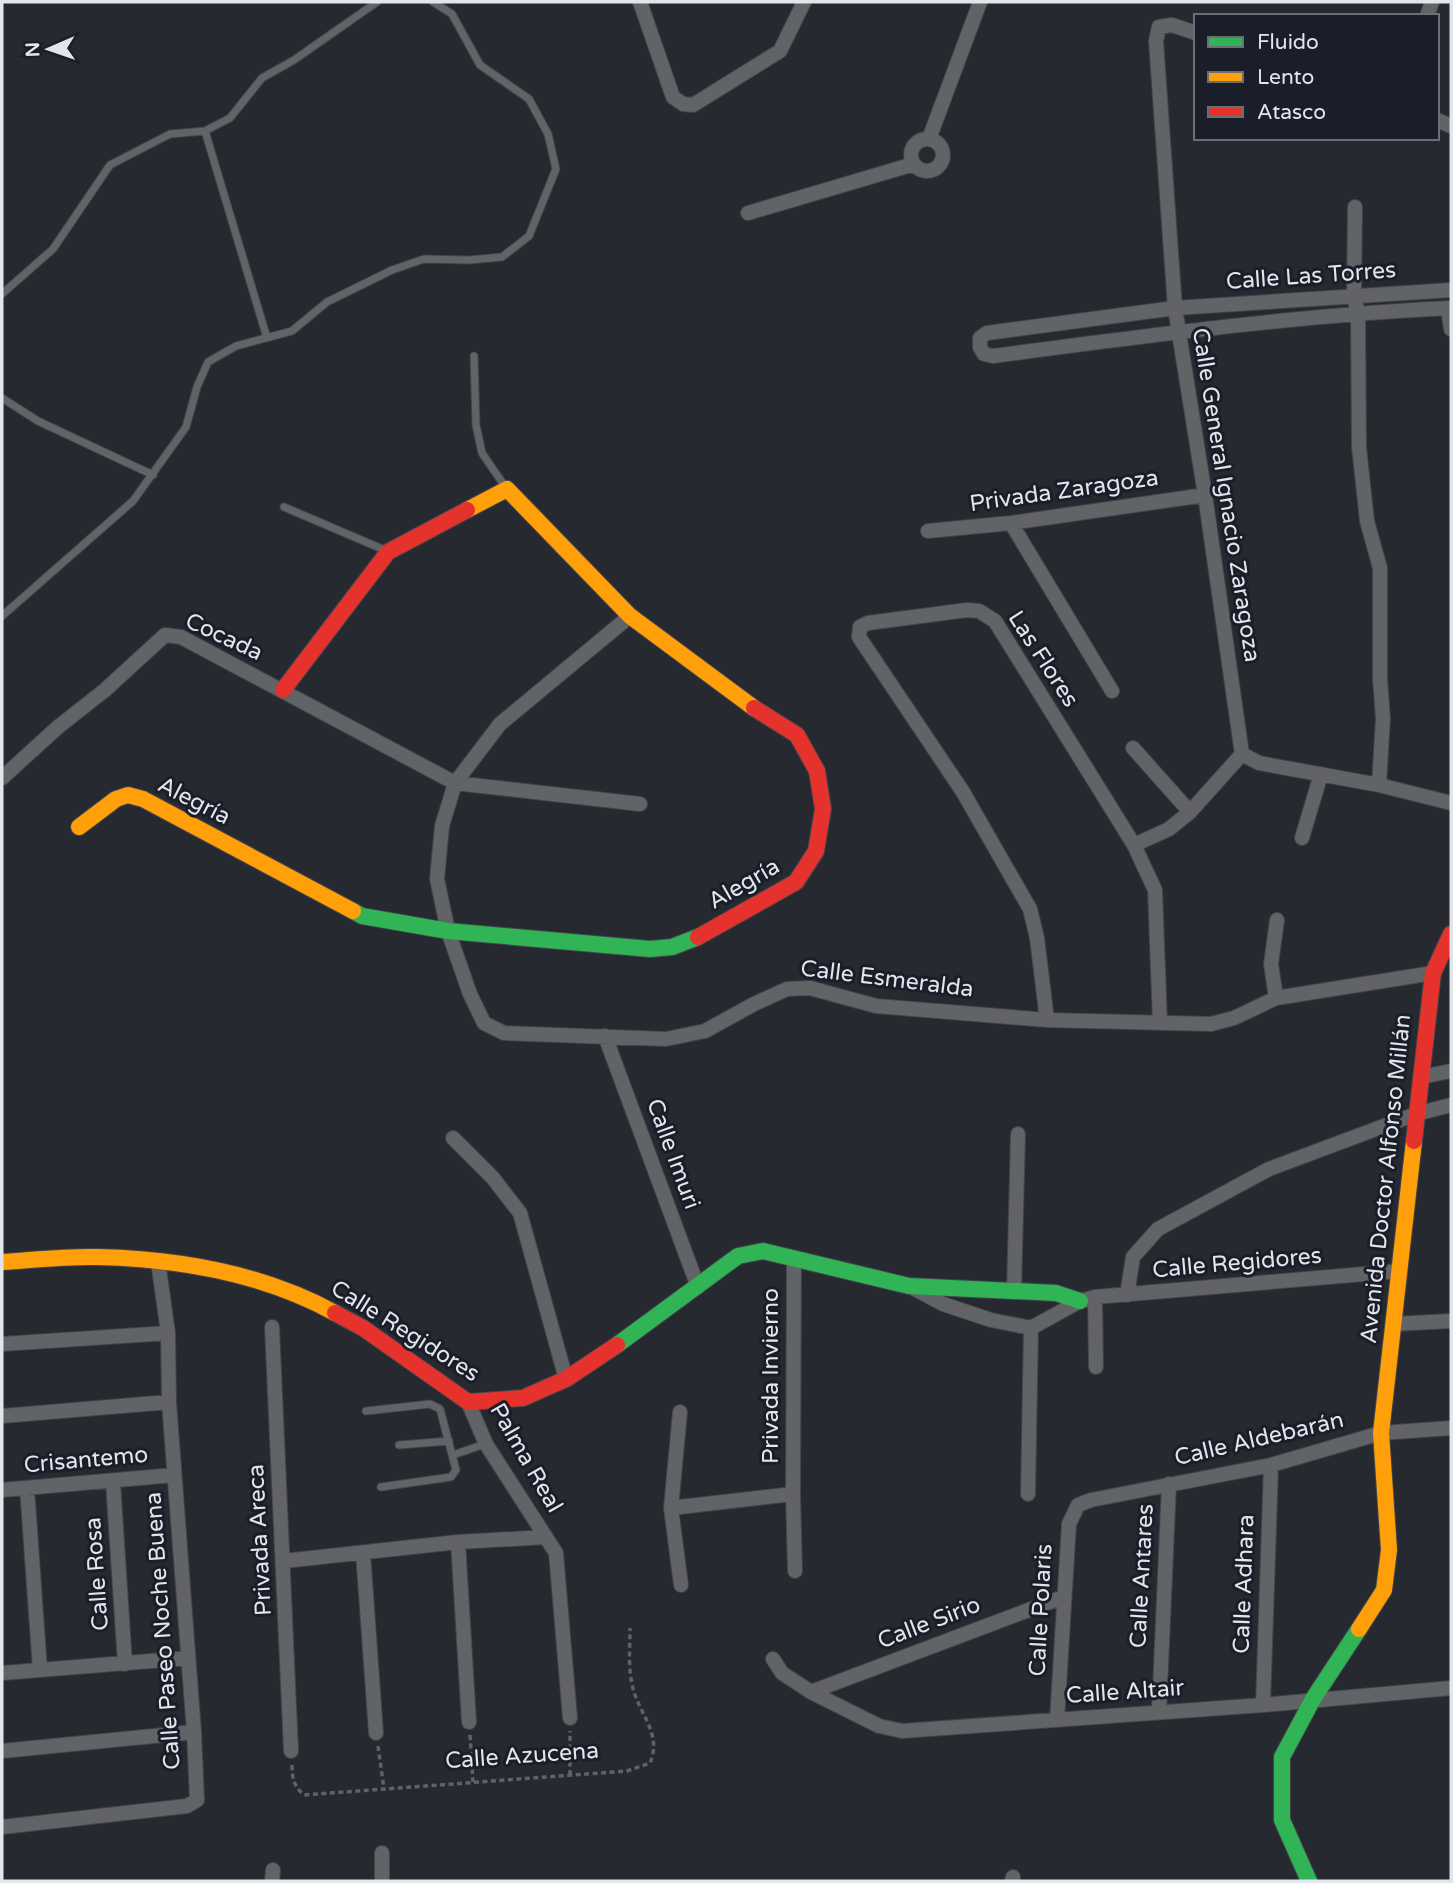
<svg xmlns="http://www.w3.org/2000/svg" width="1453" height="1883" font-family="'Varela Round',sans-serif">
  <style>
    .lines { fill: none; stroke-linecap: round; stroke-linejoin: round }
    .lane-casing { stroke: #42444a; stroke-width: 9 }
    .street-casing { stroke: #42444a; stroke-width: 16 }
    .fast-casing { stroke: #42444a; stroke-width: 18 }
    .slow-casing { stroke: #42444a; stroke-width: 18 }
    .jam-casing { stroke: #42444a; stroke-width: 18 }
    .path { stroke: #606266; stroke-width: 3.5; stroke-dasharray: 5 3.5; stroke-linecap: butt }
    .lane { stroke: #616367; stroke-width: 7 }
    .street { stroke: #616367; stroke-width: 14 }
    .fast { stroke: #30b455; stroke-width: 16 }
    .slow { stroke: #ff9f0a; stroke-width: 16 }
    .jam { stroke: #e5322d; stroke-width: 16 }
    .labels { text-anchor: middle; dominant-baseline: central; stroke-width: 6; stroke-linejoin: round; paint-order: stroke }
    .street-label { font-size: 23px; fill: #e2e5ec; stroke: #1a1e29 }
  </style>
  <rect width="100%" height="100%" fill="#262930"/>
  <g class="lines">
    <!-- lane casing -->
    <g class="lane-casing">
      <path id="lane" d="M205,131L267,338
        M2,294L53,249L110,165L170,134L205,131L230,118L262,78L294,60L377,2
        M474,356L476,425L482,453L506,488
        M2,398L38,421L153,475
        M284,507L387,551
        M2,616L133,501L186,427L197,387L208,362L236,346L292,331L327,302L392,270L424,259L469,260L502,257L529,236L556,169L548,134L529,99L480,65L452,14L433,2
        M366,1411L430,1404L440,1409L456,1470L451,1477L381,1487
        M399,1445L449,1441
        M453,1455L485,1444"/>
    </g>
    <!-- street casing -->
    <g class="street-casing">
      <path id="street" d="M640,2L673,97L683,104L693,105L780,51L804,2
        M1427,16L1432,2
        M1196,33L1172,25L1159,27L1156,41L1175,308L1205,495L1242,754
        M1437,120L1451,126
        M929,139L980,2
        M911 155a16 16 0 1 1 32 0a16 16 0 1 1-32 0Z
        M1355,207L1354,295L1358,314L1359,447L1367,521L1380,568V679L1383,718L1379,785
        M748,213L914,164
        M1451,290L1175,308L987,333L980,338V347L984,354L993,356C1145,336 1298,315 1451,308
        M1448,308L1451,329
        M1011,523L1112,691
        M928,531L1011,523L1205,495
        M630,616L500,724L455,783L442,826L437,879L448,931L470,994L484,1023L504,1033L666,1039L705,1031L754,1004L787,989L810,988L876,1006L1047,1020L1211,1024L1234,1018L1276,998L1433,973
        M1133,748L1190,812
        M1242,754L1259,763L1379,785L1451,803
        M2,778L58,727L105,690L165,635L181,637L455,783L640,804
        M1302,838L1321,774
        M1134,845L1169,829L1190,812L1242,754
        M1276,998L1271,964L1277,920
        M1047,1020L1037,938L1030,909L963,792L859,637L860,627L868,623L967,610L979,611L995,621L1134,845L1155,890L1160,1023
        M605,1036L698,1287
        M1421,1077L1451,1071
        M453,1138L493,1178L520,1213L566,1379
        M794,1258L793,1494L795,1571
        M913,1288L943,1304L991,1320L1031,1328L1080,1301L1095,1297L1399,1271
        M1014,1291L1018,1134
        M1127,1295L1133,1257L1158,1229L1269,1169L1416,1114L1451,1105
        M1095,1297L1096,1367
        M1393,1324L1451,1321
        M272,1327L291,1751
        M2,1344L168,1333
        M468,1402L486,1444L556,1553L570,1718
        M680,1412L671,1508L681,1585
        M2,1416L169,1402
        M113,1482L125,1664
        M27,1488L40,1670
        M2,1490L174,1475
        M1028,1494L1031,1328
        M671,1508L793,1494
        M458,1542L469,1722
        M363,1553L376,1733
        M284,1561L458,1542L546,1537
        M773,1659L782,1673L811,1692L879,1726L902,1731L1263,1705L1451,1688
        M2,1673L188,1658
        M811,1692L1063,1597
        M1263,1705L1271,1465
        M1159,1712L1169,1484
        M1057,1720L1069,1524L1078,1505L1091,1500L1271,1465L1381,1433L1451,1428
        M2,1751L194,1732
        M2,1827L187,1806L197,1800L194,1732L169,1402L168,1333L158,1261
        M382,1853V1881
        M272,1881L273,1870
        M1012,1881L1013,1877"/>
    </g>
    <!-- fast casing -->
    <g class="fast-casing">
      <path id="fast" d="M353,911L362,916L448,931L650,949L672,947L698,937
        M617,1345L738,1256L763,1251L909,1286L1056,1293L1080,1301
        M1309,1881L1282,1820V1757L1313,1699L1359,1629"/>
    </g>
    <!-- slow casing -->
    <g class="slow-casing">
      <path id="slow" d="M467,510L507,489L630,616L754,708
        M79,827L116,799L128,795L143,799L353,911
        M2,1262C34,1260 66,1256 98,1257C179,1259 264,1274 335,1313
        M1359,1629L1384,1590L1389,1550L1381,1433L1414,1141"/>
    </g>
    <!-- jam casing -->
    <g class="jam-casing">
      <path id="jam" d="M283,690L388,552L467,510
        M698,937L796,882L816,851L823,809L817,771L797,735L754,708
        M1414,1141L1433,973L1451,934
        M335,1313L363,1328L468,1402L523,1398L566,1379L617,1345"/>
    </g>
    <!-- path -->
    <path class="path" d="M470,1735L473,1782
      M378,1746L384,1789
      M292,1765C292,1779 294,1786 304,1795L627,1771L650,1763C663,1733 637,1712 632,1684C628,1666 630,1646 630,1628
      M570,1775V1731"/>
    <!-- lane -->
    <use href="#lane" class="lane"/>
    <!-- street -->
    <use href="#street" class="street"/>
    <!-- fast -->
    <use href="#fast" class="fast"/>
    <!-- slow -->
    <use href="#slow" class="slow"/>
    <!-- jam -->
    <use href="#jam" class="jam"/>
  </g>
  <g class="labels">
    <!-- street labels -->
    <g class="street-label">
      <text transform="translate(1311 276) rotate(-4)">Calle Las Torres</text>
      <text transform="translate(1064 491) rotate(-8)">Privada Zaragoza</text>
      <text transform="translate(1226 495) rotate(81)">Calle General Ignacio Zaragoza</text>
      <text transform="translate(224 637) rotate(25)">Cocada</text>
      <text transform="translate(1043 659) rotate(57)">Las Flores</text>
      <text transform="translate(194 801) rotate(27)">Alegría</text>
      <text transform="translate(744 884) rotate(-30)">Alegría</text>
      <text transform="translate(887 979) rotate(7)">Calle Esmeralda</text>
      <text transform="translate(673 1154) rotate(70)">Calle Imuri</text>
      <text transform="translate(1386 1179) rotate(-84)">Avenida Doctor Alfonso Millán</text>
      <text transform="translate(1237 1263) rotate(-5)">Calle Regidores</text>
      <text transform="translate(405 1331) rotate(32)">Calle Regidores</text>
      <text transform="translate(771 1376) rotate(-90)">Privada Invierno</text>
      <text transform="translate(1259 1439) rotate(-13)">Calle Aldebarán</text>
      <text transform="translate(526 1458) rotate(60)">Palma Real</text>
      <text transform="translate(86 1460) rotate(-5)">Crisantemo</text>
      <text transform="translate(260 1540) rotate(-93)">Privada Areca</text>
      <text transform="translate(97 1574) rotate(-94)">Calle Rosa</text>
      <text transform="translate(1142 1576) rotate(-87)">Calle Antares</text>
      <text transform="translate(1244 1584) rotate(-88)">Calle Adhara</text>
      <text transform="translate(1041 1610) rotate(-87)">Calle Polaris</text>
      <text transform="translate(929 1623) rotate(-21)">Calle Sirio</text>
      <text transform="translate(163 1631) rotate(-94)">Calle Paseo Noche Buena</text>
      <text transform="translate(1125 1692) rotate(-4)">Calle Altair</text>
      <text transform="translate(522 1756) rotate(-4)">Calle Azucena</text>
    </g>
  </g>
  <!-- border -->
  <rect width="1453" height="1883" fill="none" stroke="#e2e5ec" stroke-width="7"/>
  <!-- legend -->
  <rect x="1194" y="14" width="245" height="126" fill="#1a1e29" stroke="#6a6e77" stroke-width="2"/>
  <rect x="1208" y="37" width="35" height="10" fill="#30b455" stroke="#6a6e77" stroke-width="2"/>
  <text x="1257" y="49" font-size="21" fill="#e2e5ec">Fluido</text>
  <rect x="1208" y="72" width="35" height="10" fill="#ff9f0a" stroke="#6a6e77" stroke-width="2"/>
  <text x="1257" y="84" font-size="21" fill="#e2e5ec">Lento</text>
  <rect x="1208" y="107" width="35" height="10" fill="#e5322d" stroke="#6a6e77" stroke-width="2"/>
  <text x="1257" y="119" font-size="21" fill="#e2e5ec">Atasco</text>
  <!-- north arrow -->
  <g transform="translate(49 49) rotate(268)" stroke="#1a1e29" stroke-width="5" paint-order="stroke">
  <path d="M0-5L12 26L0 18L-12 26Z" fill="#e2e5ec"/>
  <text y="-10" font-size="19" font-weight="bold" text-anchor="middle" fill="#e2e5ec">N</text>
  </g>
</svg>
